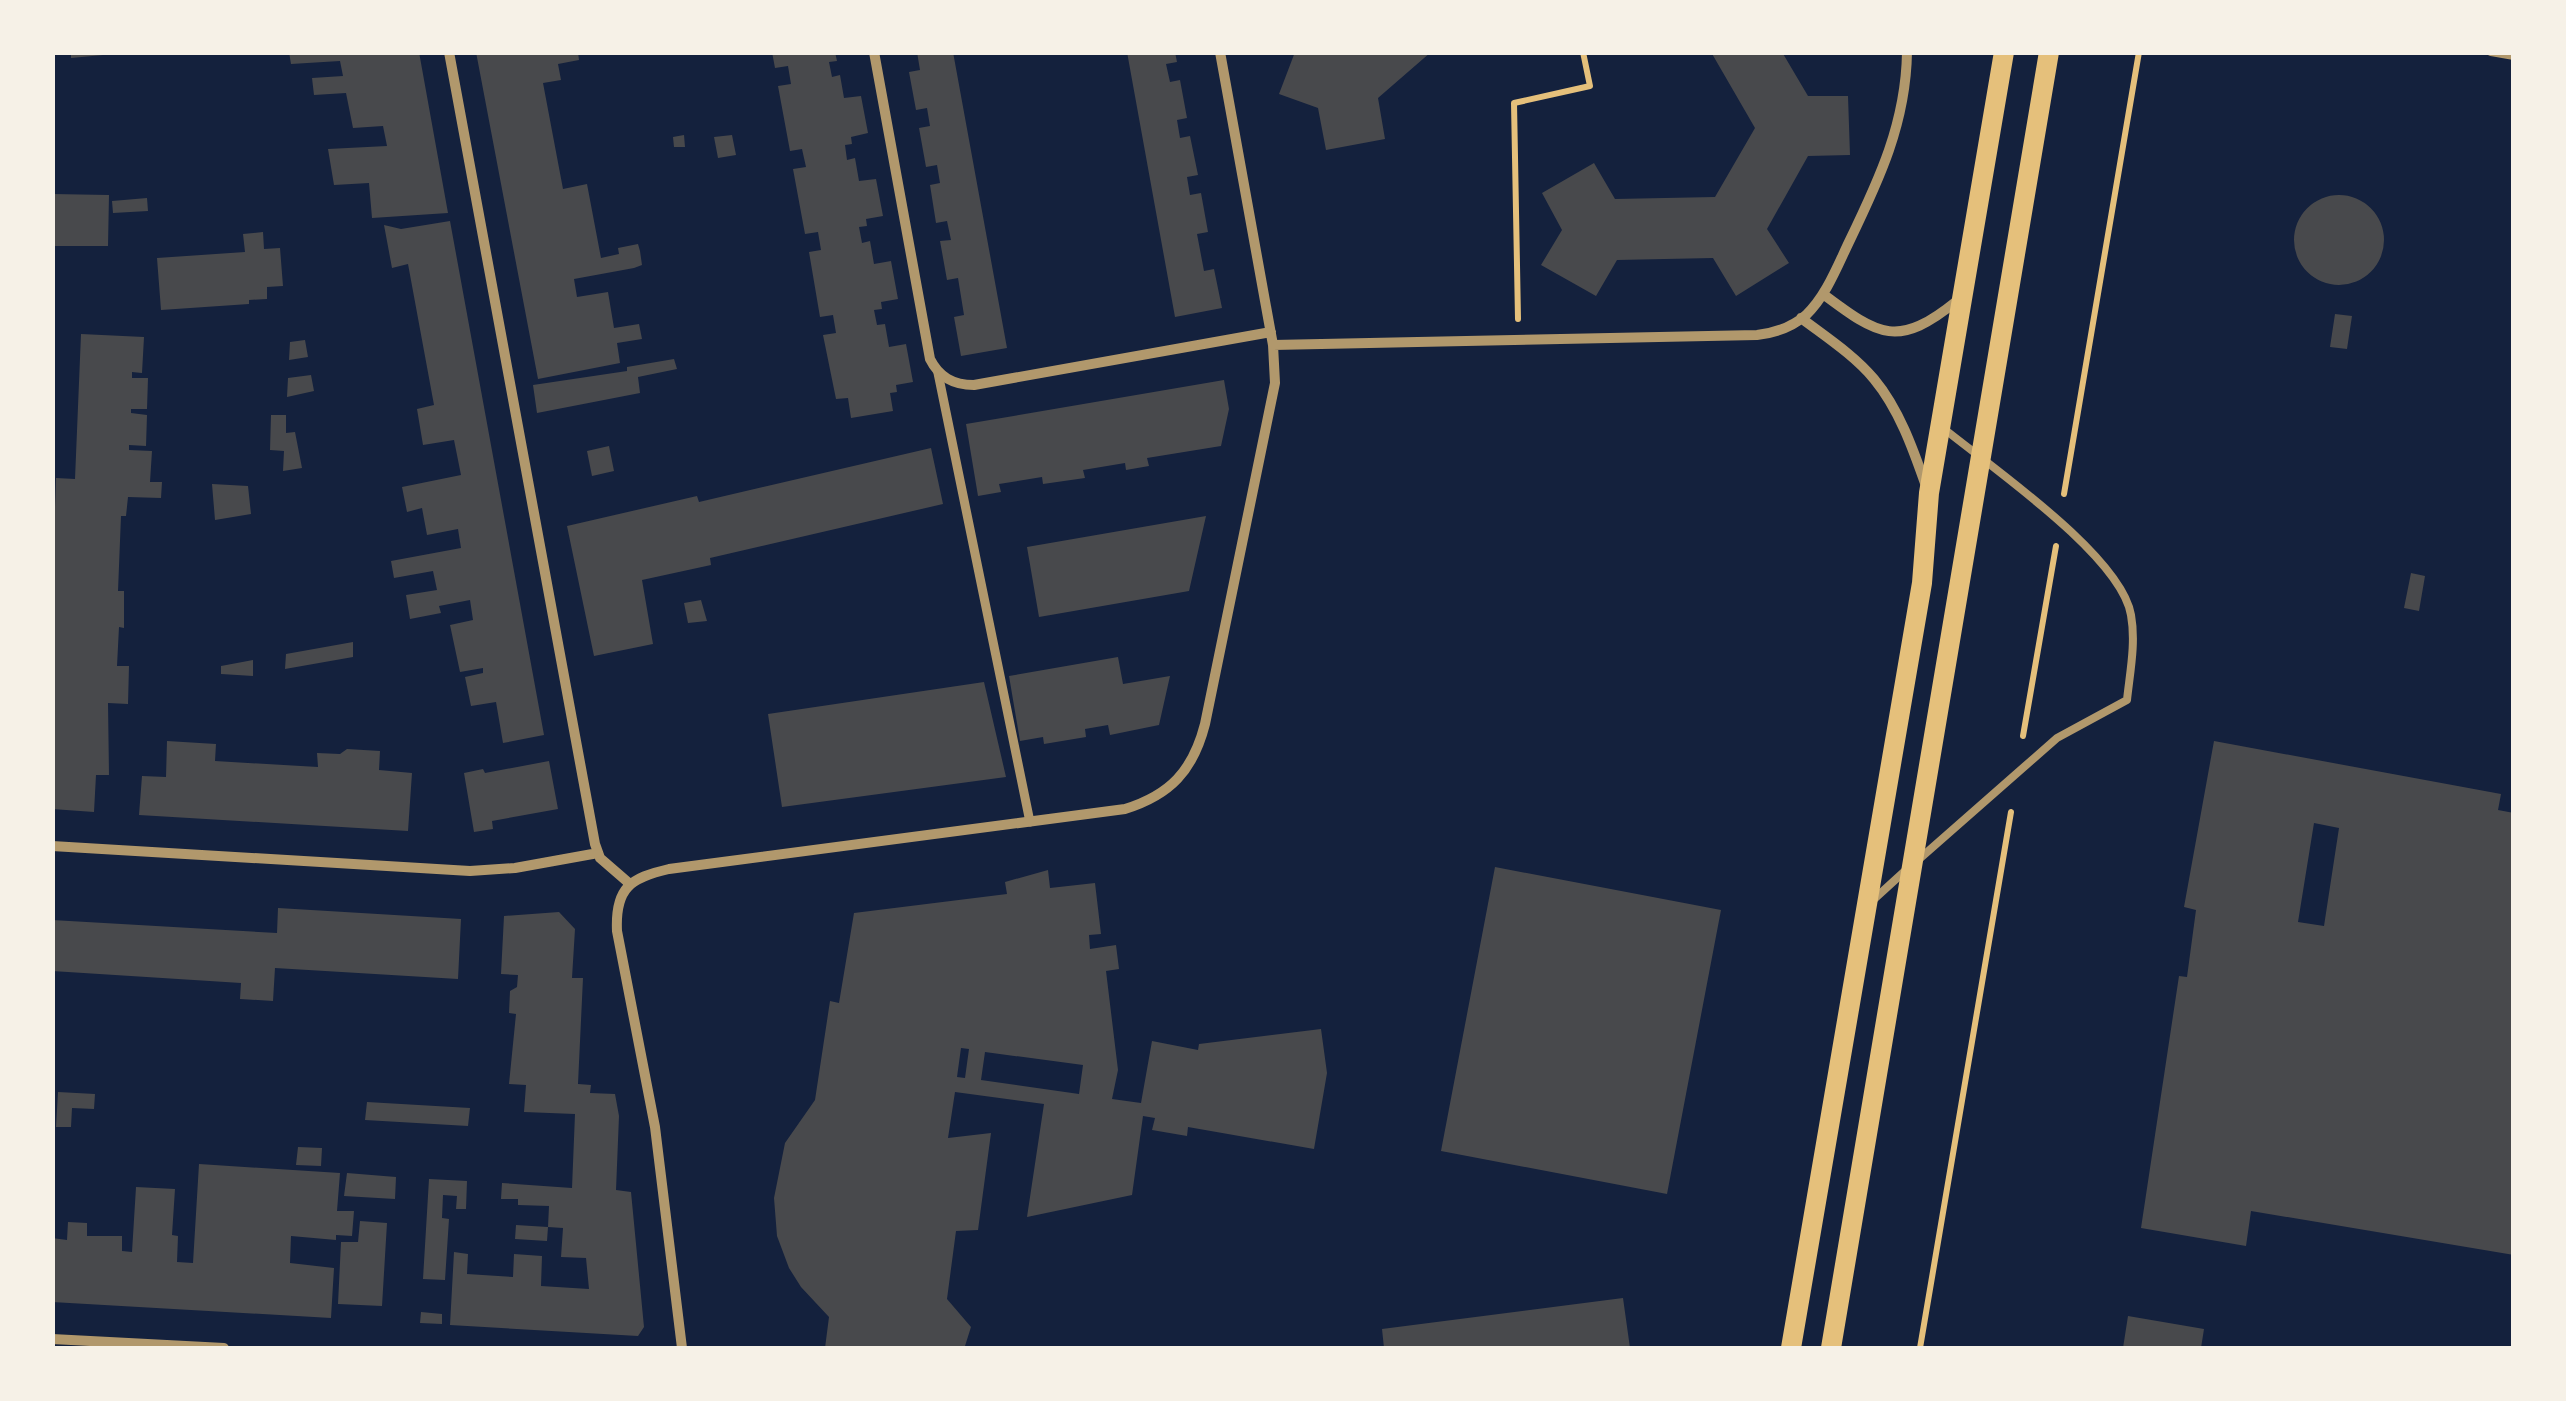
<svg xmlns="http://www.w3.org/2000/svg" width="2566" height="1401" font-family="Arial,sans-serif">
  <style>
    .building { fill: #48494c; fill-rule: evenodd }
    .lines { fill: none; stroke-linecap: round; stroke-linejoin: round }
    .path { stroke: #e5c07b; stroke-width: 6 }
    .service { stroke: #b1986c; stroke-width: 8 }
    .pedestrian { stroke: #b1986c; stroke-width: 9 }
    .minor { stroke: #b1986c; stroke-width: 10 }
    .secondary { stroke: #e5c07b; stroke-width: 20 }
  </style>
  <rect width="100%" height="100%" fill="#14213d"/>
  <!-- building -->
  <path class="building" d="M71,52H103V55L71,58Z
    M289,52H419L448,213L372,218L369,183L334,185L328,149L387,146L383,126L353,128L346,93L314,95L312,78L343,76L340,61L291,64Z
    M476,52H578L579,60L558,64L561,80L543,83L563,189L587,184L601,258L619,254L618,248L638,244L640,251L642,265L634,268L574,279L577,297L608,292L614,328L639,324L642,339L617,343L620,363L538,379Z
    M772,52H835L837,61L829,62L832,77L840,75L844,98L861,96L868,133L851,137L852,144L845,145L847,160L855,158L859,181L876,179L883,216L866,219L867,226L859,227L862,243L870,241L874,264L891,261L898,299L881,302L882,309L874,310L877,325L885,324L889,347L906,344L913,382L896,385L897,392L890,393L893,411L851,418L848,398L836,399L823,335L836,333L833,315L820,317L809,252L821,250L818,232L805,234L793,169L806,167L802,149L790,151L778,86L791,84L788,66L775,68Z
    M917,52H953L1007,348L961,356L954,317L964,315L958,278L947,280L940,241L951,240L947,221L936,223L930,185L940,183L937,165L926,167L919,128L930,126L927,108L916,110L909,72L920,70Z
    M1127,52H1175L1177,62L1166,64L1170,82L1180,80L1187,118L1177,120L1180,138L1190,136L1198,175L1187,177L1190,195L1201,193L1208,232L1197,234L1204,271L1214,269L1222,308L1175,317Z
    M1295,52H1431L1378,98L1385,139L1326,150L1318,108L1279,94Z
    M1711,52H1782L1808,96H1848L1850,155L1808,156L1767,229L1789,263L1736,296L1713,258L1617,260L1596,296L1541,265L1562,230L1542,193L1594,163L1615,199L1715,197L1755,128Z
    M684,135L685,147H674L673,137Z
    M732,135L736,155L718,158L714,137Z
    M52,194L109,195L108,246H52Z
    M2294 240a45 45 0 1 1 90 0a45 45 0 1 1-90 0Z
    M147,198L148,211L113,213L112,201Z
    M450,221L544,735L503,743L496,702L471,706L465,677L483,673V668L460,672L450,625L473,620L470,600L439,606L441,613L410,619L406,595L437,590L433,571L394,578L391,561L461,548L458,529L427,535L422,508L407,512L402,487L461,475L454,440L423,445L417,409L434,405L408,264L392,268L384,225L401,229Z
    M263,232L264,249L280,248L283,286L267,287V299L249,300V304L161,310L157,258L245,252L243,234Z
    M2335,314L2352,316L2347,349L2330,347Z
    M81,334L144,337L142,373L132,372V378H148L147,409H131V413L147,415L146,446L129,445V450L152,451L150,482H162L161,498L128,497L126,516H121L118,591H124V628L119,627L117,666H129L128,704L108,703L109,775H96L94,812L52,809V592L56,478L75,479Z
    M305,340L308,357L289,360L290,342Z
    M674,359L677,369L638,377L640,393L537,413L533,385L627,371V367Z
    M311,375L314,391L287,397L288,378Z
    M1224,380L1229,409L1221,446L1147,458L1149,466L1126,470L1125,463L1083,470L1085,478L1043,484L1042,477L999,484L1001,492L978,496L966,424Z
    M271,415H286V433L295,432L302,468L283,471L284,451L270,450Z
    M609,446L614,471L592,476L587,451Z
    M931,448L943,504L710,558L711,565L642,580L653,644L594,656L567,526L697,496L699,502Z
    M212,484L248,486L251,514L215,520Z
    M1206,516L1189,591L1039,617L1027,547Z
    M2411,573L2425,576L2419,611L2404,608Z
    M701,600L707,621L688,623L684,603Z
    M353,642V657L285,669L286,654Z
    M1118,657L1123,684L1170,676L1159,725L1110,735L1108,725L1085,729L1086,737L1044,744L1043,737L1020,741L1009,676Z
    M253,660V676L221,674V666Z
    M984,682L1006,777L782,807L768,714Z
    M167,741L216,744L215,761L318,767L317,753L340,754L347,749L380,751L379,770L412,773L408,831L139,815L142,776L166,777Z
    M2214,741L2501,794L2498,810L2514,813V1255L2251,1211L2246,1246L2141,1228L2179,976L2187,977L2196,910L2184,907ZM2314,823L2339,828L2324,926L2298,922Z
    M549,761L558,809L492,821L493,829L474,832L464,773L483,769L485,773Z
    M1495,867L1721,910L1667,1194L1441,1151Z
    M1048,870L1050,888L1095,883L1101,934L1089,935L1090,949L1116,945L1119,969L1106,971L1118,1070L1112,1099L1141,1103L1152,1041L1198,1050L1199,1044L1321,1029L1327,1073L1314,1149L1188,1127L1187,1136L1152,1130L1155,1118L1143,1116L1132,1195L1027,1217L1044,1104L955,1092L948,1138L991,1133L978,1230L956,1231L947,1299L971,1327L965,1346L963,1348H825L829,1317L801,1287L789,1268L777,1236L774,1198L785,1143L815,1100L830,1001L839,1003L854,913L1007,894L1005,882ZM961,1048L969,1049L965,1078L957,1077ZM985,1052L1083,1065L1079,1094L981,1080Z
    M278,908L461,919L458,979L275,968L273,1001L240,999L241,983L52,971V920L277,933Z
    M559,912L575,929L572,978H583L578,1084L591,1085L590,1093L615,1094L619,1116L616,1190L631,1192L644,1327L638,1336L450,1325L454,1252L468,1254L467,1274L513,1277L514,1254L542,1256L541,1286L589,1289L586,1258L561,1257L563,1228L548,1227L549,1206L518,1205V1199H501L502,1183L572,1188L575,1114L524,1112L526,1085L509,1084L516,1014L509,1013L510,991L517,987L518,975L501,974L504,916Z
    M58,1092L95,1094L94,1109L72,1108L71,1127H56Z
    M367,1102L470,1108L468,1126L365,1120Z
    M298,1147L322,1148L321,1166L296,1165Z
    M199,1164L340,1173L337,1211H354L352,1236L336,1235V1240L291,1236L290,1263L334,1268L331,1318L52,1302V1238L67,1240L68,1222L87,1223V1236H122V1251L132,1252L136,1187L175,1189L172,1235L178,1236L177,1262L193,1263Z
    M347,1173L396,1177L395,1199L344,1196Z
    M429,1179L467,1181L466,1209H456L457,1196L443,1195L442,1218L449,1219L445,1280L423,1279Z
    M360,1221L387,1223L382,1306L338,1304L341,1242H358Z
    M516,1225L548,1227L547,1241L515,1239Z
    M1623,1298L1630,1348H1384L1382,1329Z
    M421,1312L442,1314V1324L420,1323Z
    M2128,1316L2204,1329L2201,1348H2123Z"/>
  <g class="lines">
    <!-- path -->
    <path class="path" d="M1518,319L1514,103L1590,86L1583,52
      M2064,494L2139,52
      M2023,736L2056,546
      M1920,1348L2011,812"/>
    <!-- service -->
    <path class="service" d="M2491,52L2514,56
      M1917,861L2057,738L2127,700C2130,672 2136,643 2131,615C2121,556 1991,467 1943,428
      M1872,901L1906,870"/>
    <!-- pedestrian -->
    <path class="pedestrian" d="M938,373L1030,822"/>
    <!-- minor -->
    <path class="minor" d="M449,52L595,844L600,858L630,884
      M874,52L930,359C939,377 953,385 974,385L1271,332
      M1823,294C1879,336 1898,349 1958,300
      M1801,318C1826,337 1854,355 1874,379C1899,409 1913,449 1926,486
      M1273,345L1757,335C1775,333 1791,328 1806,315C1826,296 1837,267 1849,242C1879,180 1906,123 1907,52
      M52,846L470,871L515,868L598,853
      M52,1339L224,1348
      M682,1348L655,1127L617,931C615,888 630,878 669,869L1125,809C1170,795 1193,771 1205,724L1275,383L1273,345L1220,52"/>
    <!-- secondary -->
    <path class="secondary" d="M1791,1348L1922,583L1929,493L2004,52
      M1831,1348L2049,52"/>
  </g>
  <!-- border -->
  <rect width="2566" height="1401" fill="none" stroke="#f6f1e7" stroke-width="110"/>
</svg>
